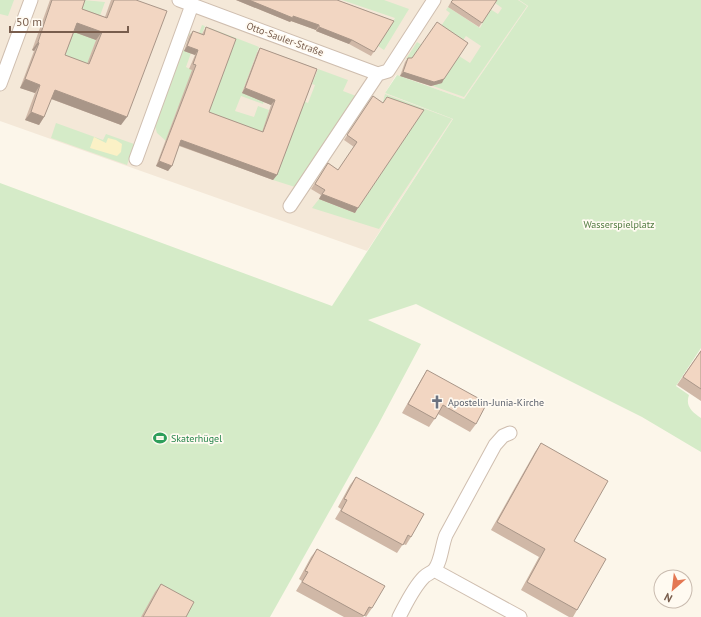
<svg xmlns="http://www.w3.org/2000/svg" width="701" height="617" font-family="'PT Sans',sans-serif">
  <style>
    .residential { fill: #f4e8d8 }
    .green { fill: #d5ebc8 }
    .sand { fill: #fbf1c6 }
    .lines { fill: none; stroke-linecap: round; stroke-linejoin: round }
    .street-casing { stroke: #cfbeaf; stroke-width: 15 }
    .street { stroke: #fff; stroke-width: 13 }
    .wall { fill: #d0b8a7; fill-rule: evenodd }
    .shaded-wall { fill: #a99688 }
    .building { fill: #f2d6c2; stroke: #a99688; fill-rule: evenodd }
    .labels { text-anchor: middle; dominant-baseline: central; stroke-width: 3.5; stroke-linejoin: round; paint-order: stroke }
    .street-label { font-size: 10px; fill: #785d4d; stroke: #fffaf1 }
    .park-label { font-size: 10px; fill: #547d44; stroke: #fffaf1 }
    .worship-label { font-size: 10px; fill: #5b616d; stroke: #fffaf1; text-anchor: start }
    .leisure-label { font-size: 10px; fill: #27864d; stroke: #fffaf1; text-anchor: start }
  </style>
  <rect width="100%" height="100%" fill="#fcf6ea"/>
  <!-- residential -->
  <path class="residential" d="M0,0H519L528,6L464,99L396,75L385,93L453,119L367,251L0,121Z"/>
  <!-- green -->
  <path class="green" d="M0,0H14L8,16L0,14Z
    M83,0L105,2L97,24L96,40L89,59L106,81L61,59Z
    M342,0H384L409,9L384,50L378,46L395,18Z
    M497,0H518L527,6L464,97L433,86L417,66L406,59L417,42L422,45L459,56L470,63L481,46L466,36L461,43L441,26L450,13L446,10L448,7L480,28L490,9L498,14L502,8L495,3Z
    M519,0H701V348L676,386L689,395C685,406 692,412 701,418V452L642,417L416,304L368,320L421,344L378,425L270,617H0V183L332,306L453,119L385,93L397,75L464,99L528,6Z
    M202,25L205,26L200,39L189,35L183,50L191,53L186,67L192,70L210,28L259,47L242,93L274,76L263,104L241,96L235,111L254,117L258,106L269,110L267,118L303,101L308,103L315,85L312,84L318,69L348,80L343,91L356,96L295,187L273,180L178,107L166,141L157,133L154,123L187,32L198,36Z
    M385,94L452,119L379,229L312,208L319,199L355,213L420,115L383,102Z
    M56,123L103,140L106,134L134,144L127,165L51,138Z"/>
  <!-- sand -->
  <path class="sand" d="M94,137L106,143L108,138L116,140L122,144L121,152L117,156L90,148Z"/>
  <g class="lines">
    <!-- street casing -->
    <g class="street-casing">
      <path id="street" d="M179,0L378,74L388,71L434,0
        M0,84L31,0
        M136,159L192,5
        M290,206L378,74
        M434,570L520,617
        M399,617C406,604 413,588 424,577C427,574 431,573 434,570C441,563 442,544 446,535L495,445L503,436L510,433"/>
    </g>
    <!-- street -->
    <use href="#street" class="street"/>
  </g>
  <!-- wall -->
  <path class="wall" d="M50,0H85L82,9L105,17L111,0H136L121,125L51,99L44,117L39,125L25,120L35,93L20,88L34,51L32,50ZM74,32L96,40L87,64L65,55Z
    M236,0H337L394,21L371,56L349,44L316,31V30L291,21L290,22Z
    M452,0H497L479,27L448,7Z
    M206,27L209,112L262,132L271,105L242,93L257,53L260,48L317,69L277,175L273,180L179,146L168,171L156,166L192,70L189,69L195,55L184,51L189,36L193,31L202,34Z
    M408,58L442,83L431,86L400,76L405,62Z
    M373,96L355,213L319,199L321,195L311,189L328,163L338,170L354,147L344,140Z
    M701,350V401L677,385Z
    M427,370L476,424L470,432L438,414L429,427L402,413L422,378Z
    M541,443L574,541L577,610L573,617H569L521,590L539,557L491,530L535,452Z
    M356,477L411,537L406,545L403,544L397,553L335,519L341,509L338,507L350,485Z
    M317,549L372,608L366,617L364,615L363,617H344L296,591L302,581L299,579L311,557Z
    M161,584L186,617H141L155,592Z"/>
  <!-- shaded-wall -->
  <path class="shaded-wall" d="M236,0H249L319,25L316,30L291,21L290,22Z
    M77,23L102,32L96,40L71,31Z
    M319,27L352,40L349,44L316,31Z
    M38,42L39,43L34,51L32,50Z
    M187,46L198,50L195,55L184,51Z
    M403,72L444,79L442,83L431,86L400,76Z
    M25,79L40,85L35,93L20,88Z
    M245,88L275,100L271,105L242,93Z
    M55,90L127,117L121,125L49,98Z
    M31,112L44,117L39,125L25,120Z
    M181,140L277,175L273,180L178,145Z
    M159,161L172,166L168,171L156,166Z
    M322,194L358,208L355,213L319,199Z"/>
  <!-- building -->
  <path class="building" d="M52,0H85L82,9L107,18L114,0H136L167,11L127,117L55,90L44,117L31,112L40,85L25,79L39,43L38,42ZM77,23L102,32L89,64L65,55Z
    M249,0H337L394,21L374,52L352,40L319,27V25L293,16V18Z
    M453,0H497L482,23L451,2Z
    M437,22L468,43L444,79L434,82L403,72L408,58H412Z
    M206,27L236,39L209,112L263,132L275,100L245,88L260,48L317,69L277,175L181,140L172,166L159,161L196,65L193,64L198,50L187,46L193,31L204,35Z
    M373,96L383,103L387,97L424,110L358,208L322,194L325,190L315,184L328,163L338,170L357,142L347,135Z
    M701,351V389L683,377Z
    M427,370L487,403L476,424L443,405L435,419L408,404Z
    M541,443L608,481L574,541L606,559L577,610L527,582L545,549L497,522Z
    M356,477L424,514L411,537L408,535L403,545L341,511L347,500L344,499Z
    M317,549L385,586L372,608L369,607L364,616L302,582L308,572L305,571Z
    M161,584L194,602L186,617H143Z"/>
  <!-- icons -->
  <defs>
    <g id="church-bare" transform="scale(1.08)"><path d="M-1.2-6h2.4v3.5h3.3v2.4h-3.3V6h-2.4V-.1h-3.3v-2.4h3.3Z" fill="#6b7280" stroke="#fffaf1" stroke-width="2.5" paint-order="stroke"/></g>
    <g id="stadium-bare" transform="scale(1.08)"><path d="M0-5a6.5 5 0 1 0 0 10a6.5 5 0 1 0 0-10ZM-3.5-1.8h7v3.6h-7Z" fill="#2e9e5b" stroke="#fffaf1" stroke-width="2.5" paint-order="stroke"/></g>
  </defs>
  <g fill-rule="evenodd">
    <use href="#church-bare" x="437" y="402"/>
    <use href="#stadium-bare" x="160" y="438"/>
  </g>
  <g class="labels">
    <!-- street labels -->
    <g class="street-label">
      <text transform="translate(285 39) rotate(20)">Otto-Sauler-Straße</text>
    </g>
    <!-- park labels -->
    <g class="park-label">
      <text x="619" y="224">Wasserspielplatz</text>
    </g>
    <!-- worship labels -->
    <g class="worship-label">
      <text x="448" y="402">Apostelin-Junia-Kirche</text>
    </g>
    <!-- leisure labels -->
    <g class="leisure-label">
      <text x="171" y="438">Skaterhügel</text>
    </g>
  </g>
  <!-- north arrow -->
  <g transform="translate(673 589) rotate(208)"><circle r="19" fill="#fffaf1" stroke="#c9bbaf"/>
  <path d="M0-3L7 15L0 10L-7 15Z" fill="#e47752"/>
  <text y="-6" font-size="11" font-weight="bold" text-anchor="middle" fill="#785d4d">N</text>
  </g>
  <!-- scale -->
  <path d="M10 26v6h118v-6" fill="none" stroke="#785d4d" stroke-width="2"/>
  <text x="16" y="26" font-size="12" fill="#785d4d" stroke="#fffaf1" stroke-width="3" paint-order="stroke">50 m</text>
</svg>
